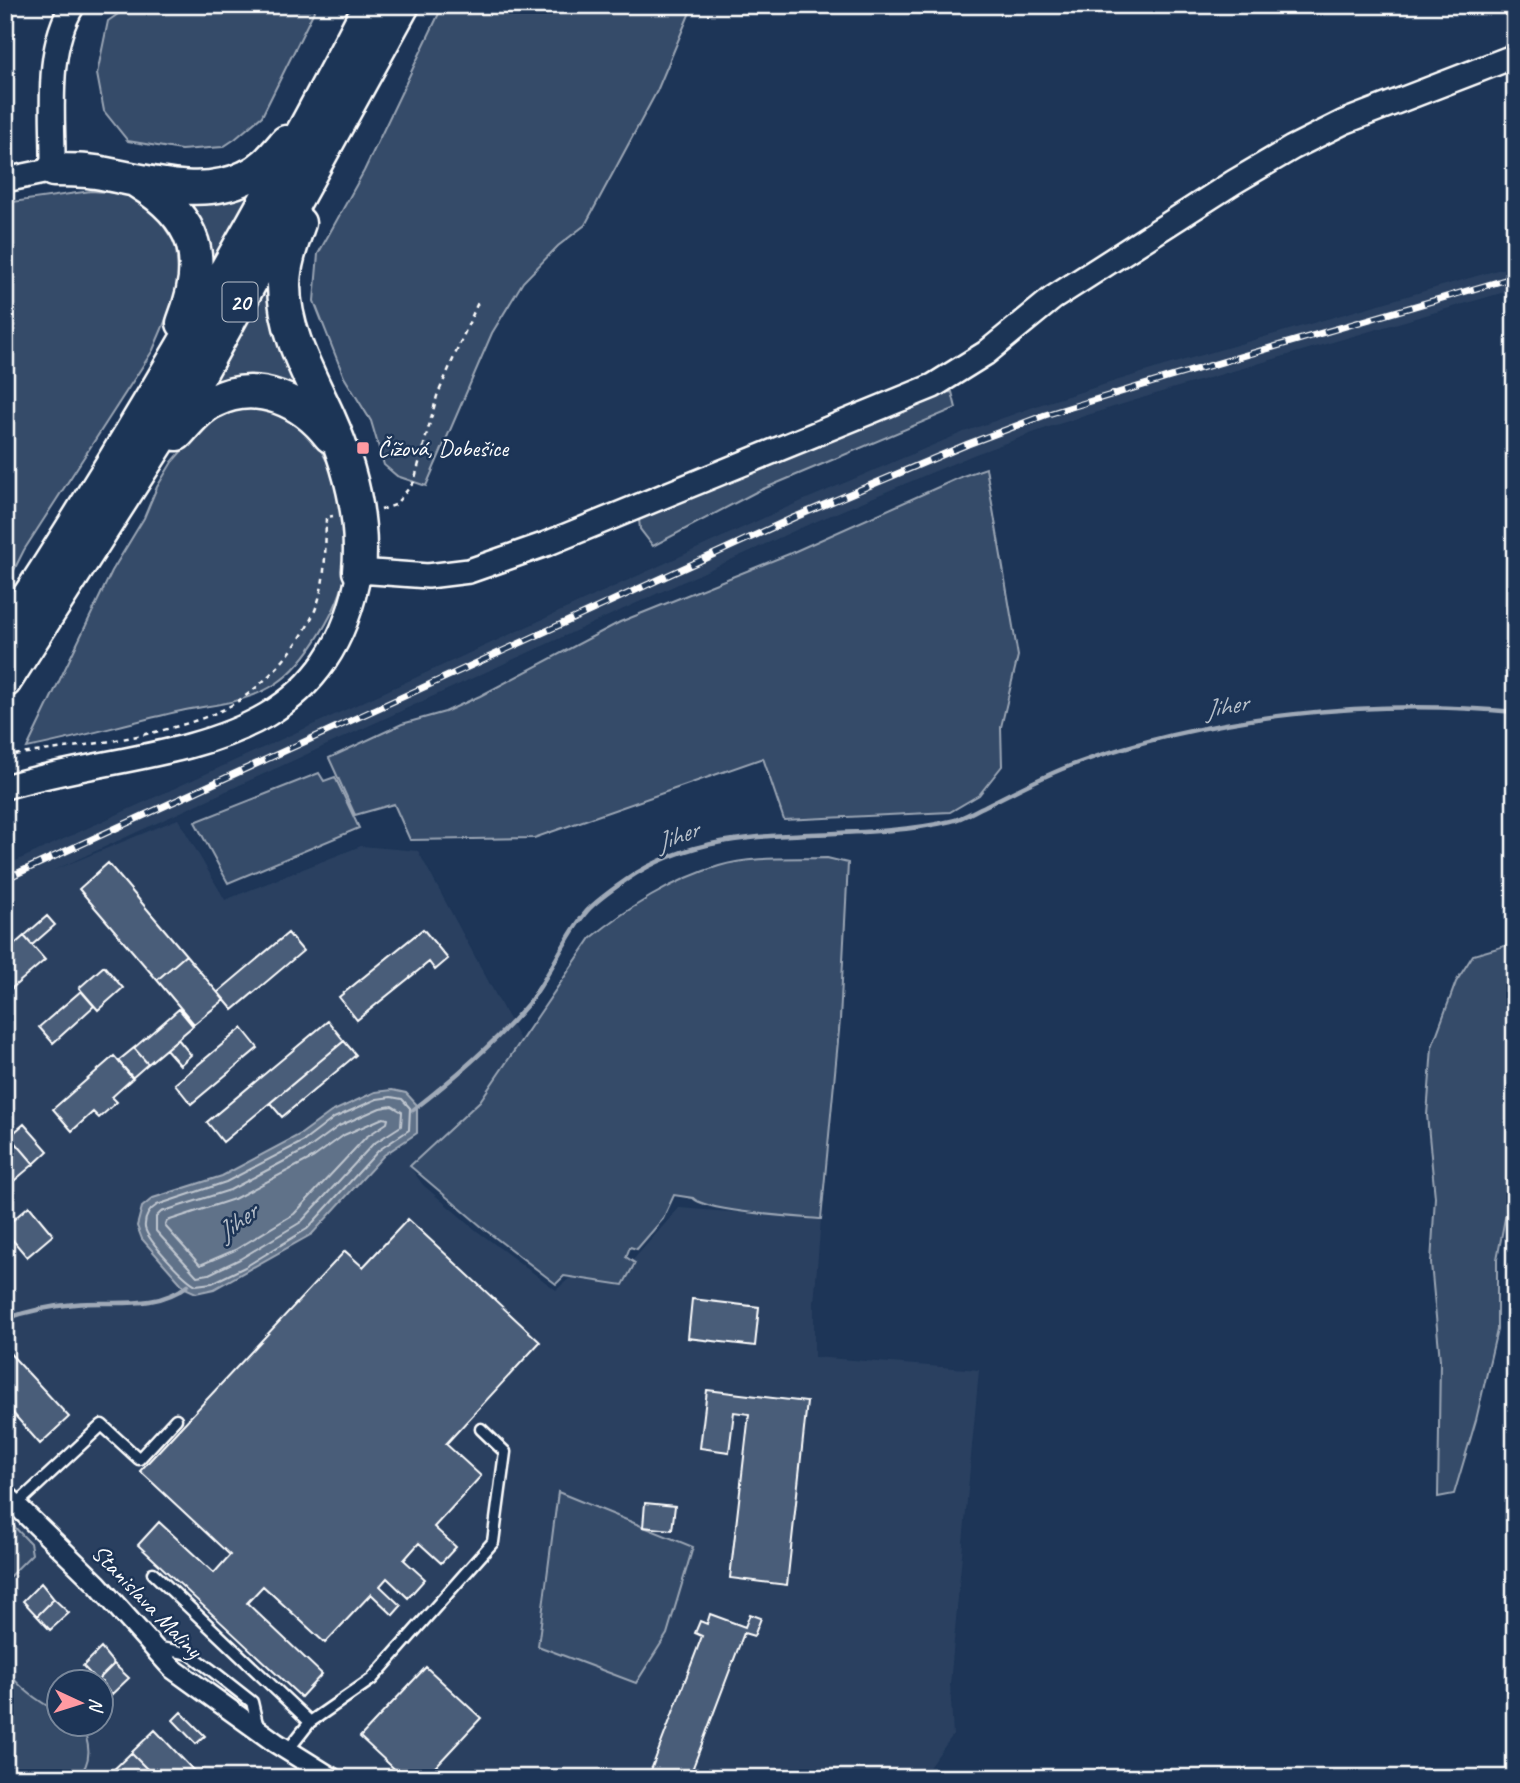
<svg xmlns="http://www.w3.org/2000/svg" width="1520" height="1783" font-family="Caveat,sans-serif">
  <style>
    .built { fill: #2a4161; fill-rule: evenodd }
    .green { fill: #364b69; stroke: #9aa5b4; stroke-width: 2 }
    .water { fill: #617289; stroke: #a0aab8; stroke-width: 2 }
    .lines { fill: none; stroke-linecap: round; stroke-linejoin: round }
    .shore { stroke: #c0c7d0; stroke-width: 2 }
    .stream { stroke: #a0aab8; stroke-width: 4.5 }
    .building { fill: #4a5d79; stroke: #fff; stroke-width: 2 }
    .service-casing { stroke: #fff; stroke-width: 15 }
    .minor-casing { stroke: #fff; stroke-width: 24 }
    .tertiary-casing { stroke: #fff; stroke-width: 28 }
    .trunk-casing { stroke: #fff; stroke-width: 37 }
    .path { stroke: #fff; stroke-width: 2.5; stroke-dasharray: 5 5; stroke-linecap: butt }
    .service { stroke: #1d3557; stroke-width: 10 }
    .minor { stroke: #1d3557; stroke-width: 19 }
    .tertiary { stroke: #1d3557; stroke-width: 23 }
    .trunk { stroke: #1d3557; stroke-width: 32 }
    .rail-casing { stroke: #fff; stroke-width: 7 }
    .rail { stroke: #1d3557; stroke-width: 4.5; stroke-dasharray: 13; stroke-linecap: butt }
    .poi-dot { fill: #ff9aa2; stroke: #1d3557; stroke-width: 2.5 }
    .labels { text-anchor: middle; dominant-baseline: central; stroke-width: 5; stroke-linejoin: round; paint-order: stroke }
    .shield { fill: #1d3557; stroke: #bbc2cd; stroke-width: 2 }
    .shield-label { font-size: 23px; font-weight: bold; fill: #fff }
    .poi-label { font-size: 24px; fill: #fff; stroke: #1d3557; text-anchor: start }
    .street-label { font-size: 24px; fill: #fff; stroke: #1d3557 }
    .water-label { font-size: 26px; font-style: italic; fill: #b8c0ca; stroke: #1d3557 }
  </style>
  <rect width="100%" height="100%" fill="#1d3557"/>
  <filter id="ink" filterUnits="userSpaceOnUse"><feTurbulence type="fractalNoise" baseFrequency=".0143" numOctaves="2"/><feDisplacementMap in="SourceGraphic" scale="14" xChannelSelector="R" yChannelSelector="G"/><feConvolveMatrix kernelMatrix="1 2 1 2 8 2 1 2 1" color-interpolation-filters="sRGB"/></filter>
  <g filter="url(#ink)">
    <!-- built -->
    <path class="built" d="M1515,265V289L1171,389L1049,427L973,455L798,529L52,871L178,819L225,900L361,846L418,851L521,1042L480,1101L410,1167L423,1185L477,1231L556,1290L571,1277L623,1285L635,1263L633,1260L679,1208L821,1219L814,1303V1357L979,1370L950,1684L953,1735L921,1778H5V866L788,507L964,432L1042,404L1164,366ZM60,1682H102V1724H60Z"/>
    <!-- green -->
    <path class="green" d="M131,5H317L262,116L235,139L223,147L181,150L128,141L104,111L97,74L108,21Z
      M443,5H693L657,91L585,225L558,246L523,282L492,333L426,486L397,476L384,465L371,421L344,377L314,301L318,254L364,171Z
      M266,174L204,285L164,190Z
      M91,191L121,193L148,202L176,245L179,289L153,350L24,550L5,588V203Z
      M275,266L315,406L198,400Z
      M952,392L956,408L756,492L653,546L640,529L639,519L939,393Z
      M251,407C325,409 356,510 346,572C340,607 307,663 277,683C248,703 215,704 181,711C130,722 79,738 27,748L112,571L144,518L157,487L172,462L206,423L229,412Z
      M986,468L1018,656L1001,727L1002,766L979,795L950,812L784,820L763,758L534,838L410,840L394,804L355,815L329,758L402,724L445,712L480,696L620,622L789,554L963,476Z
      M319,773L324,781L335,777L359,828L228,883L195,822Z
      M827,858L848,863L840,1020L821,1219C797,1217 706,1212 693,1198L674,1195L663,1219L637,1249L630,1247L626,1257L635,1263L623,1285L564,1276L556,1284L488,1232L410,1166L480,1101L591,938C626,909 674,879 719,866C752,856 793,859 827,858Z
      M1515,943V1186L1510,1193L1497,1259V1330L1476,1420L1454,1494L1438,1497L1440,1360L1431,1263L1435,1197L1427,1115L1432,1047L1456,982L1473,955Z
      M558,1492L693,1547L667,1634L636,1683L538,1646Z
      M5,1517L30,1543L32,1554L5,1581Z
      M5,1668C20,1689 37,1700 59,1713L60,1724H80C90,1742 93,1762 77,1778H5Z"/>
    <!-- water -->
    <path class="water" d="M392,1090L406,1093L417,1105V1133L384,1155L312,1234L214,1289L196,1293L185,1288L142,1239L137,1226L142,1207L153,1198L222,1176L301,1134L331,1112L375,1092Z"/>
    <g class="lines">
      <!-- shore -->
      <path class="shore" d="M391,1097L402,1099L410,1108L409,1130L379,1150L307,1229L245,1267L212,1283L196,1285C184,1279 148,1241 145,1228C144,1218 149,1210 157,1205L226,1182L304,1141L334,1118L377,1099Z
        M392,1106L402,1112L401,1126L373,1144L301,1222L240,1259L209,1274L197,1276L156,1231V1217L161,1212L230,1190L309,1148L339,1126L380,1108Z
        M383,1118L388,1119L387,1123L366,1137L294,1214L235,1250L200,1265L165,1226L167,1221L234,1199L314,1157L344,1135Z"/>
      <!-- stream -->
      <path class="stream" d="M413,1110C453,1079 494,1044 527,1005C550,977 563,939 587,911C597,900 613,889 626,880C722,813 843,847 951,821C962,819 974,811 985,806C1014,792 1044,775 1075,764C1211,715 1371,698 1515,712
        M5,1319C28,1311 51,1306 75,1304C113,1300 155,1311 188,1285"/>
    </g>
    <!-- building -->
    <path class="building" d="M108,863L186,955L157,980L79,889Z
      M47,916L55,925L32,945L24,936Z
      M423,929L448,959L435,970L429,962L357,1020L339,997Z
      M288,933L303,951L233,1010L218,992Z
      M24,936L45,960L5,994V953Z
      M186,955L224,1000L194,1024L157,980Z
      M104,966L123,988L98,1010L79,988Z
      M81,991L94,1006L53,1043L39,1027Z
      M179,1009L193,1026L148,1064L134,1048Z
      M328,1021L344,1041L223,1142L207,1122Z
      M242,1028L258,1048L191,1104L175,1084Z
      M178,1039L191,1055L180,1065L166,1049Z
      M344,1041L356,1055L282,1117L270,1103Z
      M134,1048L148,1064L132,1078L118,1061Z
      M114,1056L133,1078L112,1097L117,1102L99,1118L93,1112L72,1131L53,1109Z
      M24,1124L48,1151L34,1164L10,1136Z
      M5,1130L34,1164L9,1185L5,1180Z
      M29,1206L53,1235L27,1257L5,1231V1227Z
      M408,1219L540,1342L446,1444L481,1476L434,1527L456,1547L441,1563L419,1543L404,1560L425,1579L408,1598L387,1578L380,1586L401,1606L393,1615L371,1594L325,1643L263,1586L247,1603L322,1674L301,1697L138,1545L159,1522L214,1573L230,1555L140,1471L345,1251L363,1267Z
      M692,1299L759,1307L755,1346L688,1338Z
      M5,1348L69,1417L40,1444L5,1404Z
      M707,1390L807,1402L787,1585L730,1578L749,1414L734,1412L729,1452L700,1448Z
      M645,1503L675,1506L672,1530L643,1527Z
      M41,1583L54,1599L37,1616L23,1601Z
      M54,1599L69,1613L50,1630L37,1616Z
      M710,1614L745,1627L750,1614L761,1618L754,1636L744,1633L689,1778H648L702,1636L695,1633L700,1621L707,1624Z
      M101,1648L114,1664L97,1681L83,1666Z
      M114,1664L129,1678L111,1695L102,1682L97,1681Z
      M426,1667L481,1718L425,1778H404L360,1737Z
      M181,1712L205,1736L196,1744L173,1720Z
      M155,1730L195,1772L202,1778H156L131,1753Z
      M131,1753L156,1778L107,1776Z"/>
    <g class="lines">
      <!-- service casing -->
      <g class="service-casing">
        <path id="service" d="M16,1505L102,1425L139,1459L176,1419
          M153,1573L310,1722
          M156,1647L190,1654L210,1669L252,1702L258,1728
          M288,1750L310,1722L372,1679L493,1542L505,1452L481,1429"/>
      </g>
      <!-- minor casing -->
      <g class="minor-casing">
        <path id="minor" d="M5,1494L97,1584L172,1668L276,1743L332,1778"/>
      </g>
      <!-- tertiary casing -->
      <g class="tertiary-casing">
        <path id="tertiary" d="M5,180L53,170C54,117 44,51 73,5
          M5,787C150,743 326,764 359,571L428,576L469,571L546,544L933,386L986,353L1053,298L1234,182L1292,148L1344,122L1515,56"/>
      </g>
      <!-- trunk casing -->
      <g class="trunk-casing">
        <path id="trunk" d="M53,170C67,170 82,170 96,172C142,180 201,200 246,177C264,169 274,156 286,142
          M138,182C198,219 208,259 183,323
          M299,223C292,243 284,264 284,285C284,332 309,374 328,416C350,465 364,517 359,571
          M177,434C188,422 199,408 214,401C257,379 303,401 330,436
          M5,633C138,431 258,221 370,5
          M5,681L186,399L403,5"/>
      </g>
      <!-- path -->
      <path class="path" d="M381,510L395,505L414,482L437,396L479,300
        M5,756C71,747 160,738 220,711C256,695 295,653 312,617C327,587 325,549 326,517L333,516"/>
      <!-- service -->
      <use href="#service" class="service"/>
      <!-- minor -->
      <use href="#minor" class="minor"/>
      <!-- tertiary -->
      <use href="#tertiary" class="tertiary"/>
      <!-- trunk -->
      <use href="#trunk" class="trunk"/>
      <!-- rail casing -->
      <g class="rail-casing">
        <path id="rail" d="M5,879L793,518L968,444L1045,415L1167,378L1515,277"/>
      </g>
      <!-- rail -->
      <use href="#rail" class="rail"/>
    </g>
  </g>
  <!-- markers -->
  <rect class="poi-dot" x="356" y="441" width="14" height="14" rx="3.5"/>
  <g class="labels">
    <!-- shield labels -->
    <rect class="shield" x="222.5" y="282.5" width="35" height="39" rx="5"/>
    <g class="shield-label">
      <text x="240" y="302">20</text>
    </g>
    <!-- poi labels -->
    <g class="poi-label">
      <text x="377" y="448">Čížová, Dobešice</text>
    </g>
    <!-- street labels -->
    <g class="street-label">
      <text transform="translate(147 1601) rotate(46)">Stanislava Maliny</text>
    </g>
    <!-- water labels -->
    <g class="water-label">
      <text transform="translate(1226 706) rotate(-11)">Jiher</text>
      <text transform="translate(677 836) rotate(-21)">Jiher</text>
      <text transform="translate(237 1222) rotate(-38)">Jiher</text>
    </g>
  </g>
  <!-- margin -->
  <rect width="1520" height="1783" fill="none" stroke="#1d3557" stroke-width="28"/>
  <rect x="14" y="14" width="1492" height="1755" fill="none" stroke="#fff" stroke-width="2.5" filter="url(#ink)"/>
  <!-- north arrow -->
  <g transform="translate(80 1703) rotate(94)"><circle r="33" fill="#1d3557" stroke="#77869a" stroke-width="2"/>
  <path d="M0-5L12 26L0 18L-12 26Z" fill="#ff9aa2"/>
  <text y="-10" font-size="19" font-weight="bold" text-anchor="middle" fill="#ffffff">N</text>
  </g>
</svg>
